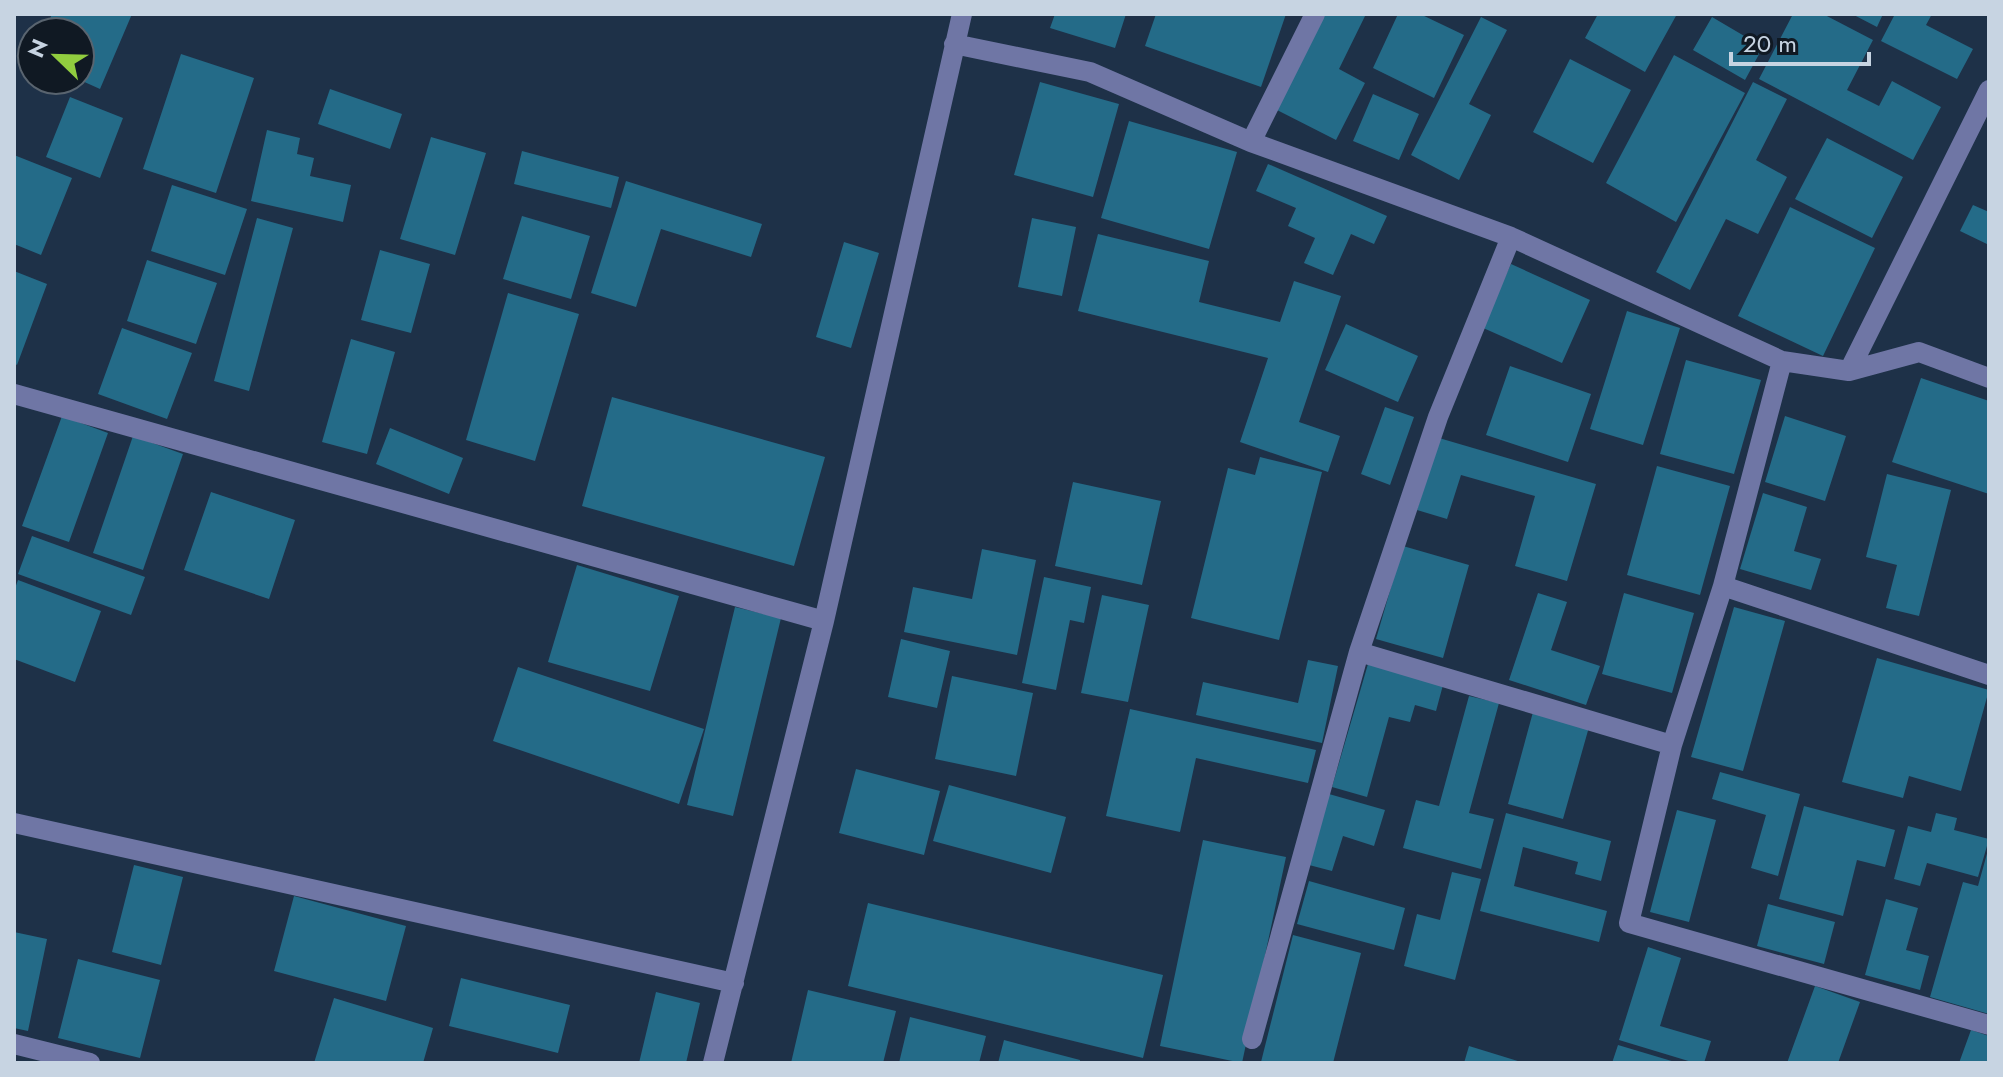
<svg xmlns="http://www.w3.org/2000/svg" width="2003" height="1077" font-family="Jost,sans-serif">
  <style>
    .building { fill: #246b88 }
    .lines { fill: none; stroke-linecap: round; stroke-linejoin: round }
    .minor { stroke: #6f76a5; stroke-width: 20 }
  </style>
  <rect width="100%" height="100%" fill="#1e3148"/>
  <!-- building -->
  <path class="building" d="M52,14H132L100,89L80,80V32H44Z
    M1055,14H1126L1115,48L1050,28Z
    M1156,14H1286L1261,87L1145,46Z
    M1325,14H1366L1339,69L1365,83L1336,140L1277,110Z
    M1398,14H1420L1464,35L1434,98L1373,68Z
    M1598,14H1677L1645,72L1585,38Z
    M1793,14H1823L1873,40L1847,90L1879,106L1892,81L1941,107L1913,160L1759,79Z
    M1852,14H1883L1877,27Z
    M1895,14H1932L1926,25L1973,49L1957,79L1881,41Z
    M1481,17L1507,30L1469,104L1491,115L1459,180L1411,155Z
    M1712,17L1763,47L1745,80L1693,50Z
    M181,54L254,78L216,193L143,169Z
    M1674,55L1745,93L1676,222L1606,183Z
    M1570,59L1631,90L1593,163L1533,132Z
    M1040,82L1119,104L1093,197L1014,175Z
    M1753,82L1787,99L1756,160L1787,177L1758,234L1726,219L1690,290L1656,272Z
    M330,89L402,114L390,149L318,124Z
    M1373,94L1419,114L1399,160L1353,141Z
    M70,97L123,118L100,178L46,157Z
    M1129,121L1237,152L1209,249L1101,218Z
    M267,130L300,138L297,154L314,158L310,176L351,185L343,222L251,201Z
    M431,137L486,153L455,255L400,239Z
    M1827,138L1903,177L1872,238L1795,199Z
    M522,151L619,177L611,208L514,184Z
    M14,155L72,178L41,255L14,244Z
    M1268,164L1387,216L1374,244L1351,234L1333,275L1304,263L1315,238L1288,226L1296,208L1256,191Z
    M626,181L762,224L751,257L661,229L636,307L591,293Z
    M172,185L247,209L225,275L151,251Z
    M1973,205L1989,212V245L1960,231Z
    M1790,207L1875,248L1823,356L1738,316Z
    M522,216L590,236L571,299L503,279Z
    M257,218L293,228L249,391L214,381Z
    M1032,218L1076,227L1062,296L1018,287Z
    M1098,234L1209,261L1199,302L1280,322L1294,281L1341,296L1299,422L1340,436L1328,472L1240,442L1268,358L1078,311Z
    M844,242L879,253L851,348L816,337Z
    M380,250L430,264L411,333L361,320Z
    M147,260L217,283L196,344L127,321Z
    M1511,264L1590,300L1562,363L1481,327Z
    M14,271L47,284L17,365L14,363Z
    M508,293L579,314L535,461L466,440Z
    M1627,311L1680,328L1643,445L1590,429Z
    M1346,324L1418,356L1398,402L1325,370Z
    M122,328L192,353L167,419L98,394Z
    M351,339L395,352L367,454L322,442Z
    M1686,360L1761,380L1734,474L1660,454Z
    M1510,366L1591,394L1568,462L1486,435Z
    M1921,378L1989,401V494L1892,462Z
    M612,397L825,457L794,566L582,506Z
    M1385,407L1414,417L1390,485L1361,474Z
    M62,416L108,433L69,542L22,526Z
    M1785,416L1846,436L1825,501L1765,482Z
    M390,428L463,458L449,494L376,464Z
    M133,436L183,454L143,570L93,553Z
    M1439,438L1596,484L1567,581L1515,566L1535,496L1461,475L1447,519L1417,510Z
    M1260,457L1322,472L1279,640L1191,618L1228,468L1255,475Z
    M1657,466L1730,486L1700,595L1627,575Z
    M1887,474L1951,490L1919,616L1886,608L1897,565L1866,557Z
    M1073,482L1161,501L1142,585L1055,566Z
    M211,492L295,520L269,599L184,570Z
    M1763,493L1807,507L1794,551L1821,559L1811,590L1740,569Z
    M32,536L145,577L131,615L18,574Z
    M1403,546L1469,565L1443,658L1376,639Z
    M982,549L1036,560L1017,655L904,632L913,587L972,599Z
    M577,565L679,596L650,691L548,662Z
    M1044,577L1091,587L1084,623L1070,620L1056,690L1022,683Z
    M18,580L101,611L75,682L14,659V591Z
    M1538,593L1567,602L1551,650L1600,666L1586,705L1509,680Z
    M1624,593L1694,613L1672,693L1602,674Z
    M1102,595L1149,605L1128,702L1081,693Z
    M735,607L781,618L733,816L687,805Z
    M1734,607L1785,621L1743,771L1691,757Z
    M901,639L950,651L937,708L888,697Z
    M1877,658L1989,690L1961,791L1909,776L1903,798L1842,782Z
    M1308,660L1338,666L1322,743L1196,715L1203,682L1298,703Z
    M1368,664L1443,685L1436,711L1415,705L1410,722L1389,717L1367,797L1332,787Z
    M518,667L704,729L679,804L493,741Z
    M952,676L1033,693L1016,776L935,759Z
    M1469,696L1499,703L1469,813L1494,819L1481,869L1403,848L1416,800L1439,806Z
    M1130,709L1316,750L1308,783L1196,758L1180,832L1106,816Z
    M1533,712L1589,727L1563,819L1508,804Z
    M856,769L940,791L924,855L839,833Z
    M1720,772L1800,794L1778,876L1751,868L1766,815L1712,799Z
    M949,785L1066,817L1051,873L933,841Z
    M1329,794L1385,810L1374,846L1343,836L1332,871L1309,865Z
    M1804,806L1895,830L1885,867L1857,860L1843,916L1779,899Z
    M1677,810L1716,820L1689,922L1650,912Z
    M1506,813L1611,841L1601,881L1575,874L1578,862L1523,847L1514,886L1607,911L1599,942L1480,911Z
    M1936,813L1957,818L1954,830L1989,839L1978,877L1927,863L1920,886L1894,879L1908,826L1931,832Z
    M1203,840L1286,857L1242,1063L1160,1046Z
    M1988,850H1989V1014L1930,997L1963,882L1978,886Z
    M134,865L183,877L161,965L112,952Z
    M1452,872L1481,879L1455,980L1404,966L1417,914L1440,920Z
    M1309,881L1405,908L1394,950L1297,924Z
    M294,896L406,926L386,1001L274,971Z
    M1886,899L1918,908L1906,950L1929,956L1920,990L1865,975Z
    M868,903L1163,975L1143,1058L848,986Z
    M1768,904L1835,922L1824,964L1757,946Z
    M14,932L47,939L28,1031L14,1028Z
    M1293,935L1361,953L1333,1063L1261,1062Z
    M1648,947L1681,958L1660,1026L1711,1041L1704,1063H1695L1619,1040Z
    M78,959L160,980L140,1058L58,1038Z
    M461,978L570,1005L558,1053L449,1026Z
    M1815,986L1860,1002L1838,1063H1787Z
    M808,990L896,1011L883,1063H791Z
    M656,992L700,1003L686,1063H639Z
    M334,998L433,1028L423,1063H314Z
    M910,1017L986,1036L979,1063H899Z
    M1971,1030L1989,1036V1063H1959Z
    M1004,1040L1080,1060V1063H998Z
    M1618,1045L1675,1062V1063H1612Z
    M1469,1046L1521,1062V1063H1464Z"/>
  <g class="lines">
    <!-- minor -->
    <path class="minor" d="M954,44L1090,72L1251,142L1511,237L1782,361L1849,371L1919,352L1989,378
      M1251,142L1315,14
      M1782,361L1723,586L1672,745L1629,923L1989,1025
      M1849,371L1989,90
      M14,394L824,621
      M1723,586L1989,675
      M1359,652L1672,745
      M14,823L734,983
      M1252,1039L1359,652L1438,417L1511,237
      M14,1044L90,1063
      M713,1063L824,621L962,14"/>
  </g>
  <!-- border -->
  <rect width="2003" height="1077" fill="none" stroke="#c7d4e2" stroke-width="32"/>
  <!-- north arrow -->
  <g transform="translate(56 56) rotate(293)"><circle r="38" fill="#101923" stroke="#59646f" stroke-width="2"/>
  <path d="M0-6L14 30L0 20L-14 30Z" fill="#91cd3f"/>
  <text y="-12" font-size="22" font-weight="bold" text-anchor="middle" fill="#c7d4e2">N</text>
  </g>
  <!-- scale -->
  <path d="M1731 52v12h138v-12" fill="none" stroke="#c7d4e2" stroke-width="4"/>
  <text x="1743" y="52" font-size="24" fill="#c7d4e2" stroke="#101923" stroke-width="6" paint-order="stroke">20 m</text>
</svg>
